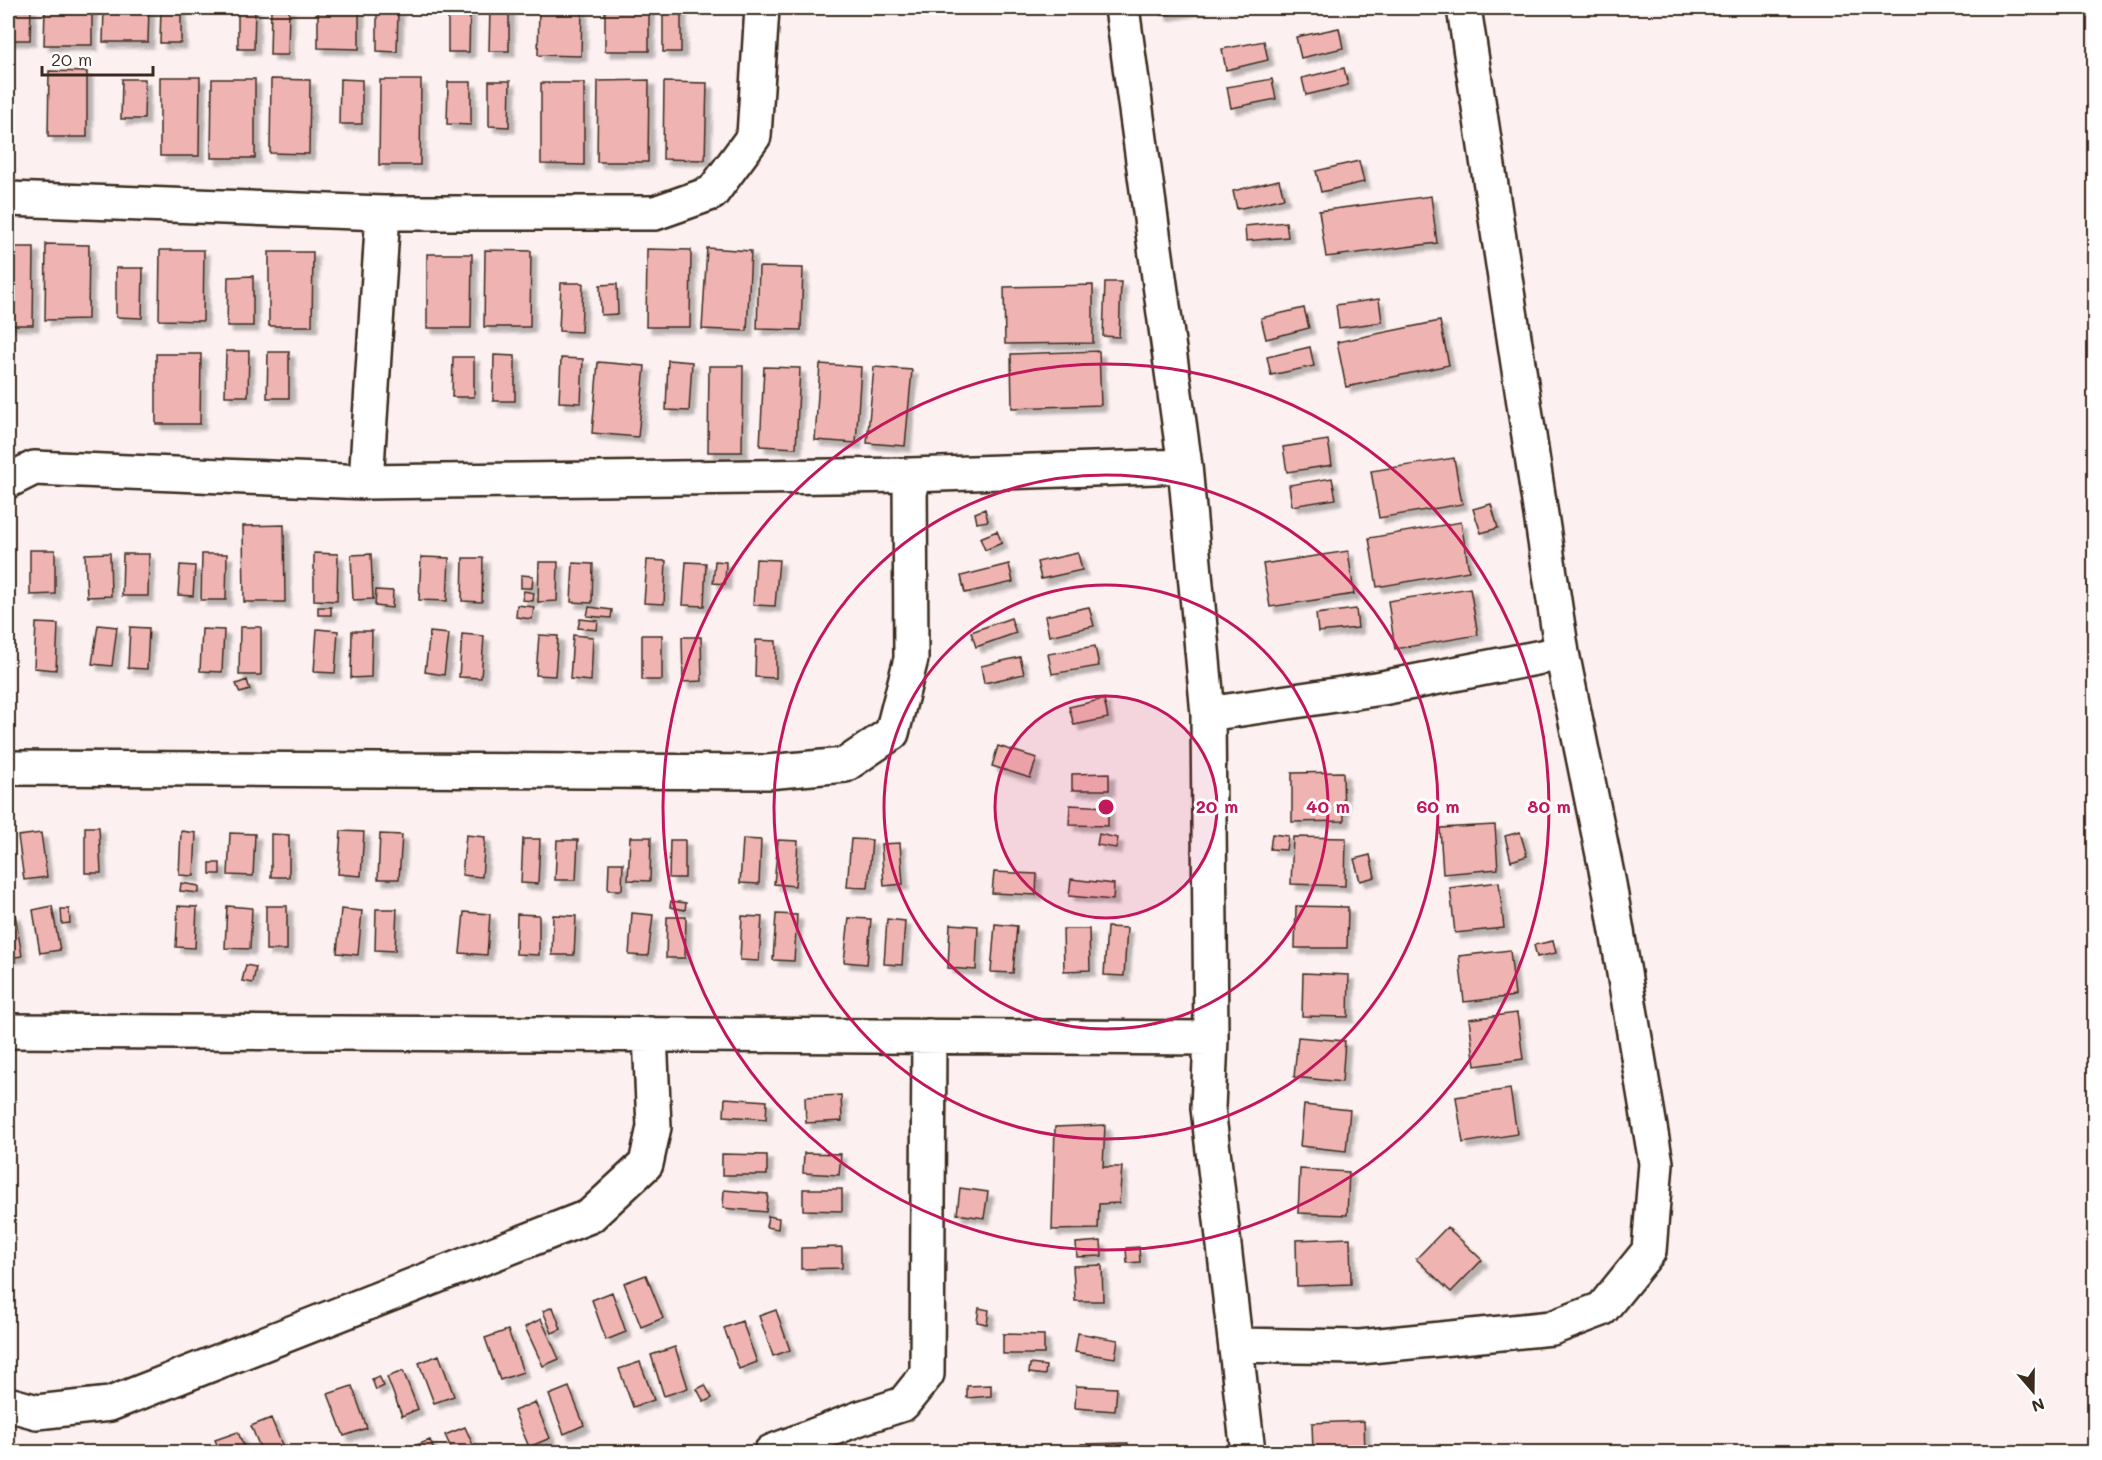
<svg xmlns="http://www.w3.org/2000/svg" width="2102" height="1460" font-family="Mali,sans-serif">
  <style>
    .building { fill: #efb4b2; stroke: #3b2a1e; stroke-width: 1.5; filter: url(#shadow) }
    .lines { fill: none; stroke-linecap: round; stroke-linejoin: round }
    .minor-casing { stroke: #3b2a1e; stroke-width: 38 }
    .minor { stroke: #fff; stroke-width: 33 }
    .ring { fill: none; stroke: #c2185b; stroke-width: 3 }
    .centre { fill: #c2185b; stroke: #fff; stroke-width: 3 }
    .ring-label { font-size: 18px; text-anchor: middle; font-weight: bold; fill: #c2185b; stroke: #fff; stroke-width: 6; stroke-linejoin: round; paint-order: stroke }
  </style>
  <defs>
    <filter id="shadow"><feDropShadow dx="5.5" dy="5.5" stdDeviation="1.5" flood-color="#0004"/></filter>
  </defs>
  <rect width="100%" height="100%" fill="#fcf0f0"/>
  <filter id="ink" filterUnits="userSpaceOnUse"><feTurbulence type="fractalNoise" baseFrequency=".0167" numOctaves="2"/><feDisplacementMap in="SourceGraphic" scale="12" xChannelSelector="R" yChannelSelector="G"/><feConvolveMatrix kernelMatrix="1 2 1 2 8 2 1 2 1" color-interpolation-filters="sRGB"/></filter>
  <g filter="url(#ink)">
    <!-- building -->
    <path class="building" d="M8,8H31L30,40H8Z
      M45,8H92V45H44Z
      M104,8H149L148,42H103Z
      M161,8H181V43H160Z
      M238,8H255L254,49H238Z
      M271,8H289L288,55H270Z
      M318,8H359V49L318,48Z
      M448,8H470L469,52H448Z
      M490,8H509V51H489Z
      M539,8H582L581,56L538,55Z
      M605,8H649V51H605Z
      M1161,8H1201L1162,15Z
      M377,9L398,10L397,52L377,51Z
      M663,10H681V52H663Z
      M1339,28L1343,48L1301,58L1296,37Z
      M1264,41L1268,60L1226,70L1222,49Z
      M1344,68L1348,85L1306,95L1302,78Z
      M49,71L87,72V137H48Z
      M160,77H200L199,156H160Z
      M122,79H145L144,119H121Z
      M212,79H255V158H211Z
      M271,79L310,80L309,154L270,153Z
      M340,79L362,80V124H339Z
      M1272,79L1276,99L1231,108L1227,87Z
      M380,80H421L420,165H379Z
      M649,80L648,162H597L598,81Z
      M489,81H510L509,127L489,126Z
      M448,82H471V125L447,124Z
      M664,82L707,83L705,160L663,159Z
      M541,83H584V165L541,164Z
      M1359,161L1364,182L1321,192L1316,171Z
      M1279,180L1284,198L1237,209L1233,191Z
      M1431,196L1437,243L1326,257L1319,211Z
      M1286,222L1288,237L1246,241L1245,226Z
      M46,244L89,245L88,319L45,320Z
      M8,247H34L33,325H8Z
      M707,248L751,251L747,331L702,329Z
      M647,249L691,250L690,327H646Z
      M160,250H204L203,321L159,320Z
      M485,250L531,251L530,327H484Z
      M269,252H313L312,326H269Z
      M427,254H472L471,328H427Z
      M759,267L803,268L801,330L757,329Z
      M116,268H143L142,318L116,317Z
      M253,276V326H227L228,277Z
      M1105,282H1121L1119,337L1103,336Z
      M561,283H583L581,332L559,331Z
      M617,284L618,314L601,315L600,285Z
      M1093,285V343L1005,344L1004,287Z
      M1379,299L1382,322L1339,328L1336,305Z
      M1304,308L1309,328L1266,339L1261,318Z
      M1440,321L1449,365L1346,387L1337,342Z
      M1310,347L1314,366L1271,375L1267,357Z
      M226,351H249L248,396H225Z
      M1099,351L1101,405L1012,408L1011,354Z
      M268,352H289V398H267Z
      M156,354H201L200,424H156Z
      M494,355L515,356V401H493Z
      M453,357H474V397H452Z
      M561,358L583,359L581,403L559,402Z
      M668,360L692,362L689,411L666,410Z
      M598,362L645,366L638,437L592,433Z
      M820,364L861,367L856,443L815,440Z
      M709,366H743L742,452H708Z
      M764,367L800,368L796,448L760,446Z
      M874,367L912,370L905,446L867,443Z
      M1328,440L1332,465L1287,472L1283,447Z
      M1454,458L1462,504L1379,518L1371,471Z
      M1332,478L1336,499L1292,506L1289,485Z
      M1491,504L1498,528L1481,533L1473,509Z
      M985,509L988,521L977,523L975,513Z
      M1461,522L1469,571L1377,587L1369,538Z
      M284,525L285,602H244L243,526Z
      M997,531L1002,543L985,550L980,538Z
      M30,550H55V594L30,595Z
      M1348,551L1354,594L1270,607L1263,564Z
      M110,553L111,596L87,597L85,554Z
      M314,553L338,554L337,601L314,600Z
      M1078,553L1082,570L1041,579L1037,562Z
      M123,554H149L148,596H122Z
      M202,554H227L226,600H201Z
      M371,554L373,599L353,600L351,555Z
      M421,557L449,558L447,601L419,600Z
      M463,558H483L482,602L462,601Z
      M756,559L779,560L775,606L753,605Z
      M647,560L666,561L664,604L644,603Z
      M715,561L726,562L725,584L713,583Z
      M539,562H558L557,601L538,602Z
      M686,562L706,563L704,606L683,605Z
      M573,563L593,564L592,603L571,602Z
      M1009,564L1013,582L965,593L961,576Z
      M180,565L195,566L193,596L178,595Z
      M521,575L533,576L532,588H521Z
      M1470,588L1478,635L1395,649L1388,601Z
      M376,590L393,591L392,608L375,606Z
      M524,591L534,593L533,601L522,600Z
      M517,605L534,607L532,619L516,617Z
      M318,607H331V615H318Z
      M589,607L612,610L611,618L587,616Z
      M1089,607L1094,626L1049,636L1045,616Z
      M1356,609L1358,628L1318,632L1316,614Z
      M1011,618L1016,633L976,647L971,632Z
      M580,619L598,621L597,630L578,628Z
      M36,623L58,624L56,670L34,668Z
      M98,625L117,627L112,666L92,664Z
      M130,627L149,628L147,669L128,668Z
      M240,627H261V675H239Z
      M202,629L224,630L222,672L200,671Z
      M317,629L338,631L335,673L314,672Z
      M352,631H372L371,677L351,678Z
      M430,632L449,634L444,675L425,672Z
      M462,634L484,636L481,678L459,677Z
      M539,635L558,636L555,676L536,675Z
      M573,635L593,637L591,681L570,679Z
      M642,635H662V680H642Z
      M682,637H701L702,681L683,682Z
      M756,640L776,641V678L755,677Z
      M1095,646L1099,666L1052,674L1048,654Z
      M1020,657L1024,674L984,683L981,666Z
      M247,680L250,690L240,693L236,684Z
      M1104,699L1108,718L1074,725L1069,707Z
      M998,746L1037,758L1030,778L992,766Z
      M1343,772L1344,821L1292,822V773Z
      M1109,773V790H1072V774Z
      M1070,805L1108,807V826L1069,825Z
      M1495,825L1498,869L1443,874L1440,828Z
      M85,827H99L101,873H85Z
      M181,831L196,833L194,876L179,875Z
      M341,831L364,832L361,876L338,874Z
      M1520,832L1527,856L1511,861L1505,836Z
      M41,833L47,877L24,880L18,836Z
      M230,833L255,834L253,876L228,875Z
      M271,834L289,835V877H271Z
      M380,834L402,835L399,879H378Z
      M1099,834L1118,838L1116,848L1097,845Z
      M1272,834L1288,836L1286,850L1270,849Z
      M466,835L485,837L482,877L462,875Z
      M630,837H651L650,881L628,880Z
      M1293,837L1346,838L1345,886L1291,884Z
      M523,839H540L538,884L521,883Z
      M743,839L761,840L759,884L740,883Z
      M851,839L872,840L868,888L847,887Z
      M557,840H578L576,880H555Z
      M670,840H685V878H669Z
      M778,840L798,841L795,886L774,884Z
      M900,843L903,884L884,886L881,844Z
      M1370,855L1375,877L1360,881L1354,859Z
      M210,863H220V874H210Z
      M609,863H623L622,890H608Z
      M994,872L1037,874L1036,895L992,893Z
      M1071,879L1114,884L1113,900L1069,896Z
      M1499,882L1504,928L1455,933L1450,888Z
      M181,883L199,886V893L180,891Z
      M671,901L686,903L685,910L670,907Z
      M52,906L60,950L40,953L33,910Z
      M178,906L197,907L195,948L176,947Z
      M227,906L252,908L250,949L225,948Z
      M266,906H287V950H266Z
      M1296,906L1348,907L1347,948H1295Z
      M61,909H69L70,923L62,924Z
      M341,909L362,911L358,955L337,953Z
      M376,909H397L395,951L375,950Z
      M464,912L490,914L487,955L460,953Z
      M632,913L653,915L648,956L629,955Z
      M15,914L22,956L8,958V915Z
      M517,914L539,915V955L516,954Z
      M776,914L797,915L794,961L773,960Z
      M553,915L576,916L574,955H552Z
      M742,916L762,917L759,961L740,960Z
      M667,917H686L685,958H666Z
      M849,918L871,919L867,964L844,962Z
      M887,919L905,921L902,965L884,964Z
      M950,924L978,926L976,970L948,968Z
      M995,924L1017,926L1013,973L991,972Z
      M1107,927L1127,928L1124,976L1104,975Z
      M1063,929H1089L1090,970L1064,971Z
      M1553,941L1556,953L1537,957L1534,945Z
      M1510,950L1515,996L1464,1002L1459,956Z
      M246,965L256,967L253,983L242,981Z
      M1303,973L1349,975L1348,1017L1302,1016Z
      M1517,1013L1523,1059L1475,1066L1469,1019Z
      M1298,1037L1345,1041L1342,1082L1294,1077Z
      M1510,1089L1517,1134L1463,1143L1456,1097Z
      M841,1095L842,1121L806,1123L805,1097Z
      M725,1098L767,1101L766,1119L724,1116Z
      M1304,1105L1350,1110L1346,1151L1300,1146Z
      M1105,1125L1103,1167H1122L1119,1203L1099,1204L1098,1229L1052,1230L1055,1127Z
      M804,1153L841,1154L839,1175L803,1173Z
      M722,1154L767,1155V1175H722Z
      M1300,1169L1349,1172L1347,1215L1298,1213Z
      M960,1188L988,1192L984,1218L957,1214Z
      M803,1189H842V1211L803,1210Z
      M724,1190L768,1194L766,1212L723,1208Z
      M768,1216L779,1218L778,1229L766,1227Z
      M1447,1227L1482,1260L1451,1292L1416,1259Z
      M1350,1238L1351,1284L1297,1286L1296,1240Z
      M1101,1241L1102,1256L1077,1257L1076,1243Z
      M842,1247V1268L801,1269V1248Z
      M1139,1247L1140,1262L1127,1263L1126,1248Z
      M1102,1265L1103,1301H1075L1073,1266Z
      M646,1275L663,1318L641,1327L624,1283Z
      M612,1292L626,1332L606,1340L592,1300Z
      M553,1307L561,1329L552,1333L543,1311Z
      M979,1308L989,1310L987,1324L977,1322Z
      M776,1310L790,1350L773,1356L759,1316Z
      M541,1319L559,1359L543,1366L525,1327Z
      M742,1321L757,1362L739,1369L724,1328Z
      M508,1330L523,1372L500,1380L485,1338Z
      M1078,1333L1118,1340L1115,1358L1075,1352Z
      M1003,1334L1044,1335V1354H1003Z
      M675,1347L688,1388L664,1396L651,1355Z
      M439,1355L454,1396L434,1403L419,1363Z
      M640,1362L654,1400L633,1407L619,1369Z
      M1030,1364L1046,1366L1045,1375L1029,1373Z
      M403,1371L418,1409L402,1416L387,1377Z
      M379,1376L384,1386L376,1390L372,1379Z
      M705,1385L712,1398L704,1402L697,1389Z
      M991,1385V1396L967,1398V1386Z
      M352,1386L367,1428L344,1436L328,1394Z
      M1076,1386L1117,1388L1115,1411L1075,1408Z
      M569,1387L584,1425L564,1434L549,1395Z
      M535,1402L550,1438L529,1447L514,1411Z
      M271,1418L285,1452H262L251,1426Z
      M1364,1421L1365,1452H1313L1312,1423Z
      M465,1427L476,1452H453L445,1435Z
      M238,1432L246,1452H220L215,1440Z
      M430,1440L435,1452H414L412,1447Z
      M1128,1443V1452H1082L1081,1444Z"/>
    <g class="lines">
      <!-- minor casing -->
      <g class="minor-casing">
        <path id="minor" d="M1122,8L1185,466L1208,714L1211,1038L1208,1108L1248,1452
          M8,199L383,213H655L712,193L754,136L762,8
          M8,481L34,468L366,482L910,475L1185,466
          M366,482L383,213
          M1208,714L1382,688L1562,653
          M8,768L767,772L845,765L892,733L911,659L910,475
          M8,1031L1211,1038
          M1236,1345L1360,1347L1552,1328L1602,1309L1649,1251L1656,1163L1609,884L1562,653L1464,8
          M8,1404L37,1412L110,1404L590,1216L646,1164L654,1127L650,1034
          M771,1452L860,1418L903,1404L927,1374L929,1036"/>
      </g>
      <!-- minor -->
      <use href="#minor" class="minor"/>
    </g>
  </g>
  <!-- distance rings -->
  <circle cx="1106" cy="807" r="111" fill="#c2185b" fill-opacity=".12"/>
  <g class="ring">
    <circle cx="1106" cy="807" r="111"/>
    <circle cx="1106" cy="807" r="222"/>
    <circle cx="1106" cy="807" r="332"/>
    <circle cx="1106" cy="807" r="443"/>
  </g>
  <circle cx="1106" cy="807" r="9" class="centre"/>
  <g class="ring-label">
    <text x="1217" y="813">20 m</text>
    <text x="1328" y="813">40 m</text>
    <text x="1438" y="813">60 m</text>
    <text x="1549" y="813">80 m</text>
  </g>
  <!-- margin -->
  <rect width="2102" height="1460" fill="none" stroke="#fff" stroke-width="30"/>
  <rect x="15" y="15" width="2072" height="1430" fill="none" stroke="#3b2a1e" stroke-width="2" filter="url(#ink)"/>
  <!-- north arrow -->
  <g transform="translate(2033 1391) rotate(160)" stroke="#ffffff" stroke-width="4.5" paint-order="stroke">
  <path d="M0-4.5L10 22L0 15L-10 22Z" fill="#3b2a1e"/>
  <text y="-9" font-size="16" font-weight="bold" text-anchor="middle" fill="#3b2a1e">N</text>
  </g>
  <!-- scale -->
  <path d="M42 66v9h111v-9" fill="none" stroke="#3b2a1e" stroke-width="3"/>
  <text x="51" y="66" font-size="18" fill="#3b2a1e" stroke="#ffffff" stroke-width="4.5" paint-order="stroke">20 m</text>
</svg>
